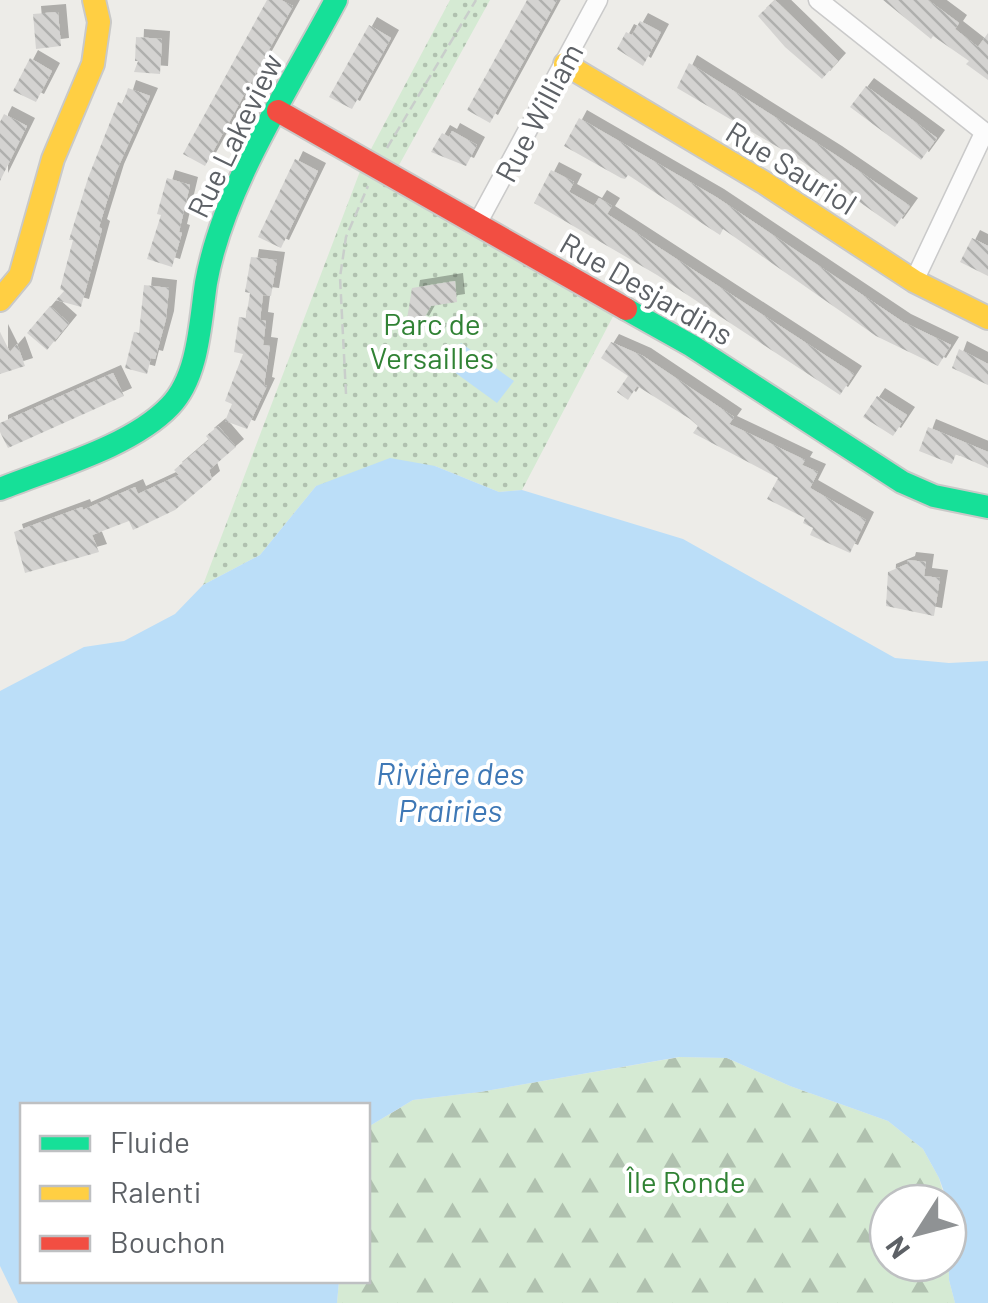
<svg xmlns="http://www.w3.org/2000/svg" width="988" height="1303" font-family="Barlow,sans-serif">
  <style>
    .forest { fill: url(#forest-firs) }
    .park { fill: url(#park-dots) }
    .water { fill: #bbdef8 }
    .building { fill: url(#building-back-hatch); filter: url(#shadow) }
    .lines { fill: none; stroke-linecap: round; stroke-linejoin: round }
    .street-casing { stroke: #cacaca; stroke-width: 21 }
    .fast-casing { stroke: #c9c9c8; stroke-width: 26 }
    .slow-casing { stroke: #c9c9c8; stroke-width: 26 }
    .jam-casing { stroke: #c9c9c8; stroke-width: 26 }
    .path { stroke: #c9cecb; stroke-width: 2.5; stroke-dasharray: 10 5; stroke-linecap: butt }
    .street { stroke: #fcfcfc; stroke-width: 18 }
    .fast { stroke: #16e098; stroke-width: 22 }
    .slow { stroke: #ffcf43; stroke-width: 22 }
    .jam { stroke: #f24e42; stroke-width: 22 }
    .labels { text-anchor: middle; dominant-baseline: central; stroke-width: 8; stroke-linejoin: round; paint-order: stroke }
    .street-label { font-size: 30px; fill: #5d6166; stroke: #fff }
    .park-label { font-size: 30px; fill: #308234; stroke: #fff }
    .water-label { font-size: 32px; font-style: italic; fill: #3e78b6; stroke: #fff }
  </style>
  <defs>
    <pattern id="forest-firs" width="22" height="20" patternUnits="userSpaceOnUse" patternTransform="scale(2.5)"><rect width="22" height="20" fill="#d5ead3"/><path d="M5 1l3.5 6h-7zM16 11l3.5 6h-7z" fill="#b0c1af"/></pattern>
    <pattern id="park-dots" width="8" height="8" patternUnits="userSpaceOnUse" patternTransform="scale(2.5)"><rect width="8" height="8" fill="#d5ead3"/><path d="M2 2h.1M6 6h.1" fill="none" stroke="#b0c1af" stroke-width="1.8" stroke-linecap="round"/></pattern>
    <pattern id="building-back-hatch" width="6" height="6" patternUnits="userSpaceOnUse" patternTransform="scale(2.5)"><rect width="6" height="6" fill="#d4d3d1"/><path d="M-1 5l2 2M0 0l6 6M5-1l2 2" fill="none" stroke="#afafad"/></pattern>
    <filter id="shadow"><feDropShadow dx="8" dy="-8" stdDeviation="0" flood-color="#0004"/></filter>
  </defs>
  <rect width="100%" height="100%" fill="#edece8"/>
  <!-- forest -->
  <path class="forest" d="M680,1057L727,1058L790,1086L888,1121L923,1149L939,1178L946,1203H888V1263H948V1209L949,1280L955,1303H337L339,1281L368,1280V1127L413,1100L480,1092Z"/>
  <!-- park -->
  <path class="park" d="M450,0H490L393,176L619,305L522,490L499,492L435,466L316,486L260,555L203,585L362,166Z"/>
  <!-- water -->
  <path class="water" d="M461,343L514,381L497,403L446,366Z
    M390,458L435,466L499,492L522,490L683,539L895,658L949,663L988,661V1303H955L949,1280L948,1203L939,1178L923,1149L888,1121L790,1086L727,1058L679,1057L480,1092L413,1100L368,1127V1106H22V1280L339,1281L337,1303H18L0,1266V691L84,647L124,641L175,614L203,585L260,555L316,486Z"/>
  <!-- building -->
  <path class="building" d="M267,0H281L293,6L205,166L183,154Z
    M527,0H557L490,123L467,110Z
    M775,0L838,61L822,79L785,47L758,16Z
    M883,0H928L959,23L955,29L978,47L988,33V80L966,64L969,61L933,36L931,39Z
    M58,12L61,46L36,49L33,14Z
    M640,21L661,32L643,66L617,49L626,32L632,35Z
    M369,25L391,38L352,109L329,97Z
    M136,37L162,39L160,74L134,72L138,61H135Z
    M30,58L52,71L36,102L13,91Z
    M689,63L834,154L910,206L895,227L800,160L677,88Z
    M866,86L937,138L921,160L850,107Z
    M128,88L150,96L116,172L99,227L102,229L81,307L56,300L64,291L60,289L73,240H69L88,178L118,102L123,104Z
    M4,114L27,126L0,181V122Z
    M579,118L716,197L903,322L951,345L938,366L876,336L723,229L720,235L628,175L625,179L621,178L564,146Z
    M452,131L477,145L466,166L431,152L442,133L449,137Z
    M295,159L318,171L281,248L258,237Z
    M551,170L574,182L569,192L594,206L599,198L612,206L607,214L621,223L854,374L840,395L657,275L534,203Z
    M167,178L190,185L179,232L182,233L172,267L147,259L161,215L157,214Z
    M972,238L988,246V276L960,262Z
    M251,257L277,260L271,296L263,295L260,320L266,321L263,345L270,346L264,385L267,386L247,429L225,421L232,404L225,401L243,354L234,352L239,317L246,318L250,293L245,292Z
    M455,281L457,302L431,306L421,324L407,319L412,288Z
    M144,285L169,288L166,319L155,359L151,358L147,374L125,368L134,332L139,333Z
    M50,306L69,323L47,350L27,333Z
    M0,332L10,352L17,344L25,366L0,374Z
    M611,342L643,356L734,417L729,424L805,460L802,465L818,472L810,488L866,520L850,553L810,535L813,528L803,523L805,518L767,499L778,478L693,433L698,426L690,419L637,386L628,400L617,392L628,376L601,358Z
    M959,349L988,364V385L952,368Z
    M113,373L124,396L8,448L0,432V423Z
    M877,396L907,415L893,436L863,417Z
    M218,426L236,447L209,470L212,479L175,510L133,530L129,521L92,535L99,552L25,573L14,532L82,507L83,510L135,487L138,494L179,475L174,470L209,440L206,436Z
    M928,427L988,452V468L956,454L952,464L919,451Z
    M908,560L926,562L924,576L940,578L934,616L886,606L888,572L907,564Z"/>
  <g class="lines">
    <!-- street casing -->
    <g class="street-casing">
      <path id="street" d="M818,0L988,135
        M477,224L598,0
        M914,281L984,133"/>
    </g>
    <!-- fast casing -->
    <g class="fast-casing">
      <path id="fast" d="M626,309L692,346L902,482L934,496L988,507
        M0,489C52,468 131,447 170,406C199,376 200,322 206,283C223,187 290,87 336,0"/>
    </g>
    <!-- slow casing -->
    <g class="slow-casing">
      <path id="slow" d="M565,64L763,182L914,281L988,318
        M0,300L20,276L53,159L93,64L99,22L94,0"/>
    </g>
    <!-- jam casing -->
    <g class="jam-casing">
      <path id="jam" d="M278,111L626,309"/>
    </g>
    <!-- path -->
    <path class="path" d="M387,148L476,0
      M346,394L340,277L346,237L368,186"/>
    <!-- street -->
    <use href="#street" class="street"/>
    <!-- fast -->
    <use href="#fast" class="fast"/>
    <!-- slow -->
    <use href="#slow" class="slow"/>
    <!-- jam -->
    <use href="#jam" class="jam"/>
  </g>
  <g class="labels">
    <!-- street labels -->
    <g class="street-label">
      <text transform="translate(538 112) rotate(-62)">Rue William</text>
      <text transform="translate(234 135) rotate(-64)">Rue Lakeview</text>
      <text transform="translate(792 167) rotate(32)">Rue Sauriol</text>
      <text transform="translate(647 288) rotate(30)">Rue Desjardins</text>
    </g>
    <!-- park labels -->
    <g class="park-label">
      <text x="432" y="323">Parc de<tspan x="432" dy="34">Versailles</tspan></text>
      <text x="686" y="1181">Île Ronde</text>
    </g>
    <!-- water labels -->
    <g class="water-label">
      <text x="450" y="772">Rivière des<tspan x="450" dy="37">Prairies</tspan></text>
    </g>
  </g>
  <!-- legend -->
  <rect x="20" y="1103" width="350" height="180" fill="#ffffff" stroke="#bec0c2" stroke-width="2.5"/>
  <rect x="40" y="1136" width="50" height="15" fill="#16e098" stroke="#bec0c2" stroke-width="2.5"/>
  <text x="110" y="1153" font-size="30" fill="#5d6166">Fluide</text>
  <rect x="40" y="1186" width="50" height="15" fill="#ffcf43" stroke="#bec0c2" stroke-width="2.5"/>
  <text x="110" y="1203" font-size="30" fill="#5d6166">Ralenti</text>
  <rect x="40" y="1236" width="50" height="15" fill="#f24e42" stroke="#bec0c2" stroke-width="2.5"/>
  <text x="110" y="1253" font-size="30" fill="#5d6166">Bouchon</text>
  <!-- north arrow -->
  <g transform="translate(918 1233) rotate(234)"><circle r="48" fill="#ffffff" stroke="#bec0c2" stroke-width="2.5"/>
  <path d="M0-8L18 38L0 25L-18 38Z" fill="#8f9294"/>
  <text y="-15" font-size="28" font-weight="bold" text-anchor="middle" fill="#5d6166">N</text>
  </g>
</svg>
